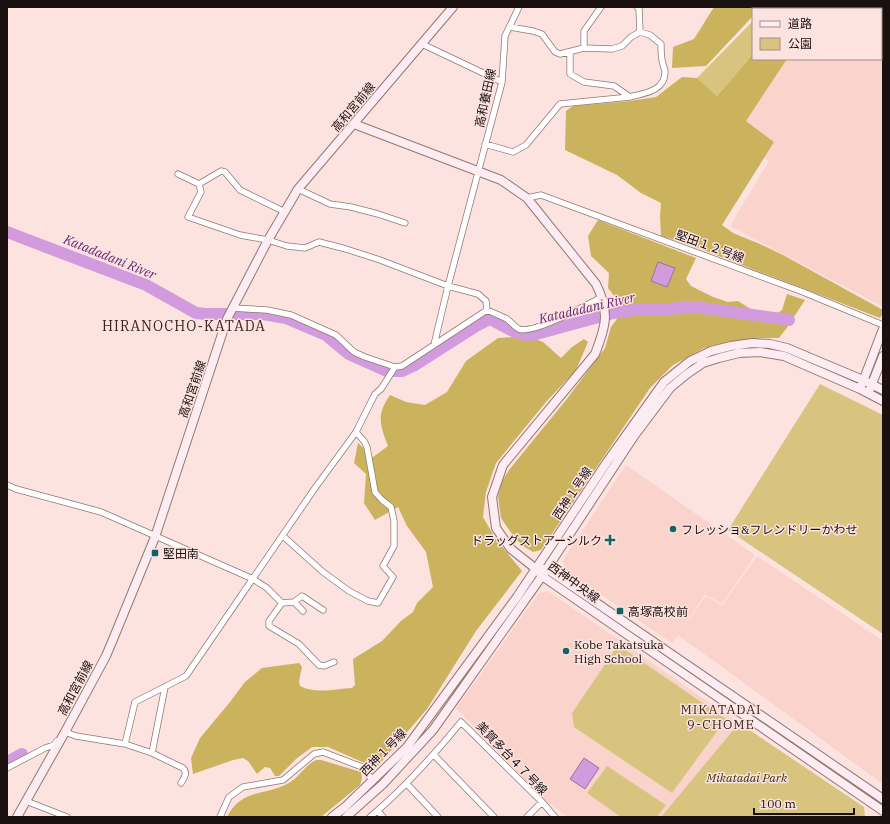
<svg xmlns="http://www.w3.org/2000/svg" width="890" height="824" font-family="'IBM Plex Serif','Noto Sans JP',serif">
  <style>
    .built { fill: #fad3cd }
    .green { fill: #d8c47e }
    .forest { fill: #cbb35e }
    .water { fill: #d29bde; stroke: #9b71a0 }
    .lines { fill: none; stroke-linecap: round; stroke-linejoin: round }
    .river { stroke: #d29bde; stroke-width: 12 }
    .street-casing { stroke: #937874; stroke-width: 7 }
    .secondary-casing { stroke: #937874; stroke-width: 10 }
    .street { stroke: #fff; stroke-width: 5.5 }
    .secondary { stroke: #fdecf2; stroke-width: 8 }
    .poi-dot { fill: #126363; stroke: #fce3df; stroke-width: 1.5 }
    .labels { text-anchor: middle; dominant-baseline: central; stroke-width: 3; stroke-linejoin: round; paint-order: stroke }
    .street-label { font-size: 12px; fill: #1a100f; stroke: #fce3df }
    .poi-label { font-size: 12px; fill: #1a100f; stroke: #fce3df; text-anchor: start }
    .park-label { font-size: 12px; font-style: italic; fill: #3c320c; stroke: #fce3df }
    .water-label { font-size: 13px; font-style: italic; fill: #652473; stroke: #fce3df }
    .neighbourhood-label { font-size: 13px; letter-spacing: 1px; fill: #3b2422; stroke: #fce3df }
    .quarter-label { font-size: 14px; letter-spacing: 1px; fill: #3b2422; stroke: #fce3df }
  </style>
  <rect width="100%" height="100%" fill="#fce3df"/>
  <!-- built -->
  <path class="built" d="M816,7H883V307L730,226L769,161L764,158L774,142L746,121L787,59H881V9H815Z
    M626,465L755,555L722,604L705,594L681,630L706,596L722,606L757,556L883,641V784L678,635L672,643L565,570L563,560Z
    M548,591L739,723L661,817H568L545,801L456,708L539,593Z"/>
  <!-- green -->
  <path class="green" d="M753,21V54L717,96L697,78Z
    M820,384L883,415V634L728,530Z
    M618,645L726,719L672,793L574,727L572,713Z
    M739,723L864,807L865,817H661Z
    M607,766L666,805L657,817H621L587,793Z"/>
  <!-- forest -->
  <path class="forest" d="M714,7H761L760,9H753V16L706,66L672,68L673,47L694,39Z
    M753,54V59H787L746,121L774,142L722,225L733,233L760,244L783,255L883,310V313L880,318L685,243L661,236L660,215L661,203L641,193L617,175L565,150L566,111L573,106L630,101L656,97L682,77L697,78L717,96Z
    M598,220L696,258L686,279L691,286L713,297L728,302L738,301L754,311L775,315L782,310L787,294L805,300L786,329L779,338H762L734,341L704,348L673,365L650,388L541,550L533,552L523,546L514,537L501,518L498,497L502,481L509,470L566,400L605,348L611,327L622,312V306L608,288L609,273L591,256L588,236Z
    M528,336L543,342L561,358L572,347L584,339L588,342L576,370L546,402L496,463L486,492L483,517L495,538L522,571L476,631L427,709L376,768L328,747H312L296,759L279,776H275L270,768L265,767L257,774L248,761L243,758L233,760L193,774L191,758L200,738L230,702L245,682L262,668L299,663L302,667L299,681L300,686C315,694 335,689 352,688L355,685L353,659L382,641L401,621L413,612L417,603L433,587L426,552L407,526L398,507L375,520L364,503L366,474L354,463L358,443L373,457L388,446C380,425 376,415 390,395L406,402L425,405L447,392L466,361L498,338Z
    M316,760H321L361,772L362,778L360,785L321,817H227C241,789 263,796 287,784C298,779 305,765 316,760Z"/>
  <!-- water -->
  <path class="water" d="M658,262L675,268L667,287L651,281Z
    M584,758L599,768L585,789L570,779Z"/>
  <g class="lines">
    <!-- river -->
    <path class="river" d="M7,232L146,285L196,313L205,314H263L286,318L326,335L349,354L387,371H402L415,365L476,326L490,319L515,332L529,336L613,313L642,309L653,310L695,307L789,320
      M7,762L22,754"/>
    <!-- street casing -->
    <g class="street-casing">
      <path id="street" d="M637,7L639,8L640,32
        M510,27L533,31L542,34L555,52L560,54L584,48L612,49L622,46L631,37L640,32L650,35L661,44C661,50 661,55 662,60C662,64 665,68 665,72C665,91 645,93 630,97L614,86L584,82L570,74V52
        M422,44L502,82
        M584,48V31L601,7
        M485,144L513,152L526,145L560,104L630,97
        M178,174L199,184L201,192L188,217L240,235L268,240L287,246L305,248L319,242L346,249L380,260L448,286L478,294L486,301L487,310
        M199,184L221,171L225,172L240,190L285,212
        M298,189L330,204L351,207L378,214L405,223
        M527,198L541,195L803,292L883,325
        M232,308L267,310L291,315L336,335L354,352L365,357L395,367L402,366L487,310C494,313 501,316 507,319C511,322 515,327 519,329C533,335 588,304 602,297
        M434,345L448,286L502,82L505,36L519,7
        M7,485L16,489L101,512L253,579L267,588L282,603L294,602L303,611
        M283,536L323,572L349,591L368,601L378,603L393,577L383,566L394,546V521L391,507L382,500L375,492L367,447L364,441L356,432
        M294,602L302,596L323,610
        M282,603L269,621V626L299,644L319,665L324,666L334,662
        M63,735L65,732L76,736L125,744L135,702L186,676L315,488L356,432L375,394L381,389L395,367
        M125,744L152,753L165,687
        M152,753L183,768C188,773 184,778 181,783
        M434,755L494,817
        M7,768L45,748L54,745L57,741
        M407,784L438,817
        M26,801L67,817
        M542,802L555,817
        M378,811L383,817
        M220,817L229,797L243,787L283,780L314,754L323,752L362,767L373,781
        M370,817C404,789 433,756 461,722L542,802L527,817"/>
    </g>
    <!-- secondary casing -->
    <g class="secondary-casing">
      <path id="secondary" d="M354,124L501,180L527,198L596,284C610,312 606,326 595,354L503,465L492,497L496,528L511,549L536,569L542,576L883,811
        M862,384L883,329
        M870,389L883,356
        M543,569H547L883,799
        M17,817L65,732L106,656L114,637L155,537L227,319L268,240L298,189L453,7
        M332,817L345,807L407,747L517,597L607,462L664,382L690,361L711,351L731,346L752,343L770,344L787,348L863,380L883,390
        M346,817L383,784L433,730L542,576L634,436L670,388L687,374L703,363L719,358L739,353L760,352L784,356L860,389L883,401"/>
    </g>
    <!-- street -->
    <use href="#street" class="street"/>
    <!-- secondary -->
    <use href="#secondary" class="secondary"/>
  </g>
  <!-- markers -->
  <g class="poi-dot">
    <circle cx="673" cy="529" r="4"/>
    <path d="M608 534h4v4h4v4h-4v4h-4v-4h-4v-4h4z"/>
    <rect x="151" y="549" width="8" height="8" rx="2"/>
    <rect x="616" y="607" width="8" height="8" rx="2"/>
    <circle cx="566" cy="651" r="4"/>
  </g>
  <g class="labels">
    <!-- street labels -->
    <g class="street-label">
      <text transform="translate(485 98) rotate(-78)">高和養田線</text>
      <text transform="translate(353 107) rotate(-50)">高和宮前線</text>
      <text transform="translate(710 246) rotate(20)">堅田１２号線</text>
      <text transform="translate(192 389) rotate(-71)">高和宮前線</text>
      <text transform="translate(572 493) rotate(-56)">西神１号線</text>
      <text transform="translate(574 582) rotate(36)">西神中央線</text>
      <text transform="translate(75 688) rotate(-62)">高和宮前線</text>
      <text transform="translate(383 752) rotate(-46)">西神１号線</text>
      <text transform="translate(512 758) rotate(46)">美賀多台４７号線</text>
    </g>
    <!-- poi labels -->
    <g class="poi-label">
      <text x="681" y="529">フレッショ&amp;フレンドリーかわせ</text>
      <text x="602" y="540" text-anchor="end">ドラッグストアーシルク</text>
      <text x="163" y="553">堅田南</text>
      <text x="628" y="611">高塚高校前</text>
      <text x="574" y="644">Kobe Takatsuka<tspan x="574" dy="14">High School</tspan></text>
    </g>
    <!-- park labels -->
    <g class="park-label">
      <text x="747" y="777">Mikatadai Park</text>
    </g>
    <!-- water labels -->
    <g class="water-label">
      <text transform="translate(110 257) rotate(22)">Katadadani River</text>
      <text transform="translate(587 308) rotate(-13)">Katadadani River</text>
    </g>
    <!-- neighbourhood labels -->
    <g class="neighbourhood-label">
      <text x="721" y="709">MIKATADAI<tspan x="721" dy="15">9-CHOME</tspan></text>
    </g>
    <!-- quarter labels -->
    <g class="quarter-label">
      <text x="184" y="326">HIRANOCHO-KATADA</text>
    </g>
  </g>
  <!-- border -->
  <rect width="890" height="824" fill="none" stroke="#1a100f" stroke-width="16"/>
  <!-- legend -->
  <rect x="752" y="8" width="130" height="52" fill="#fce3df" stroke="#a28f8c"/>
  <rect x="760" y="21" width="20" height="6" fill="#fdecf2" stroke="#a28f8c"/>
  <text x="788" y="28" font-size="12" fill="#1a100f">道路</text>
  <rect x="760" y="38" width="20" height="12" fill="#d8c47e" stroke="#a28f8c"/>
  <text x="788" y="48" font-size="12" fill="#1a100f">公園</text>
  <!-- scale -->
  <path d="M754 808v6h100v-6" fill="none" stroke="#1a100f" stroke-width="2"/>
  <text x="760" y="808" font-size="12" fill="#1a100f" stroke="#fce3df" stroke-width="3" paint-order="stroke">100 m</text>
</svg>
